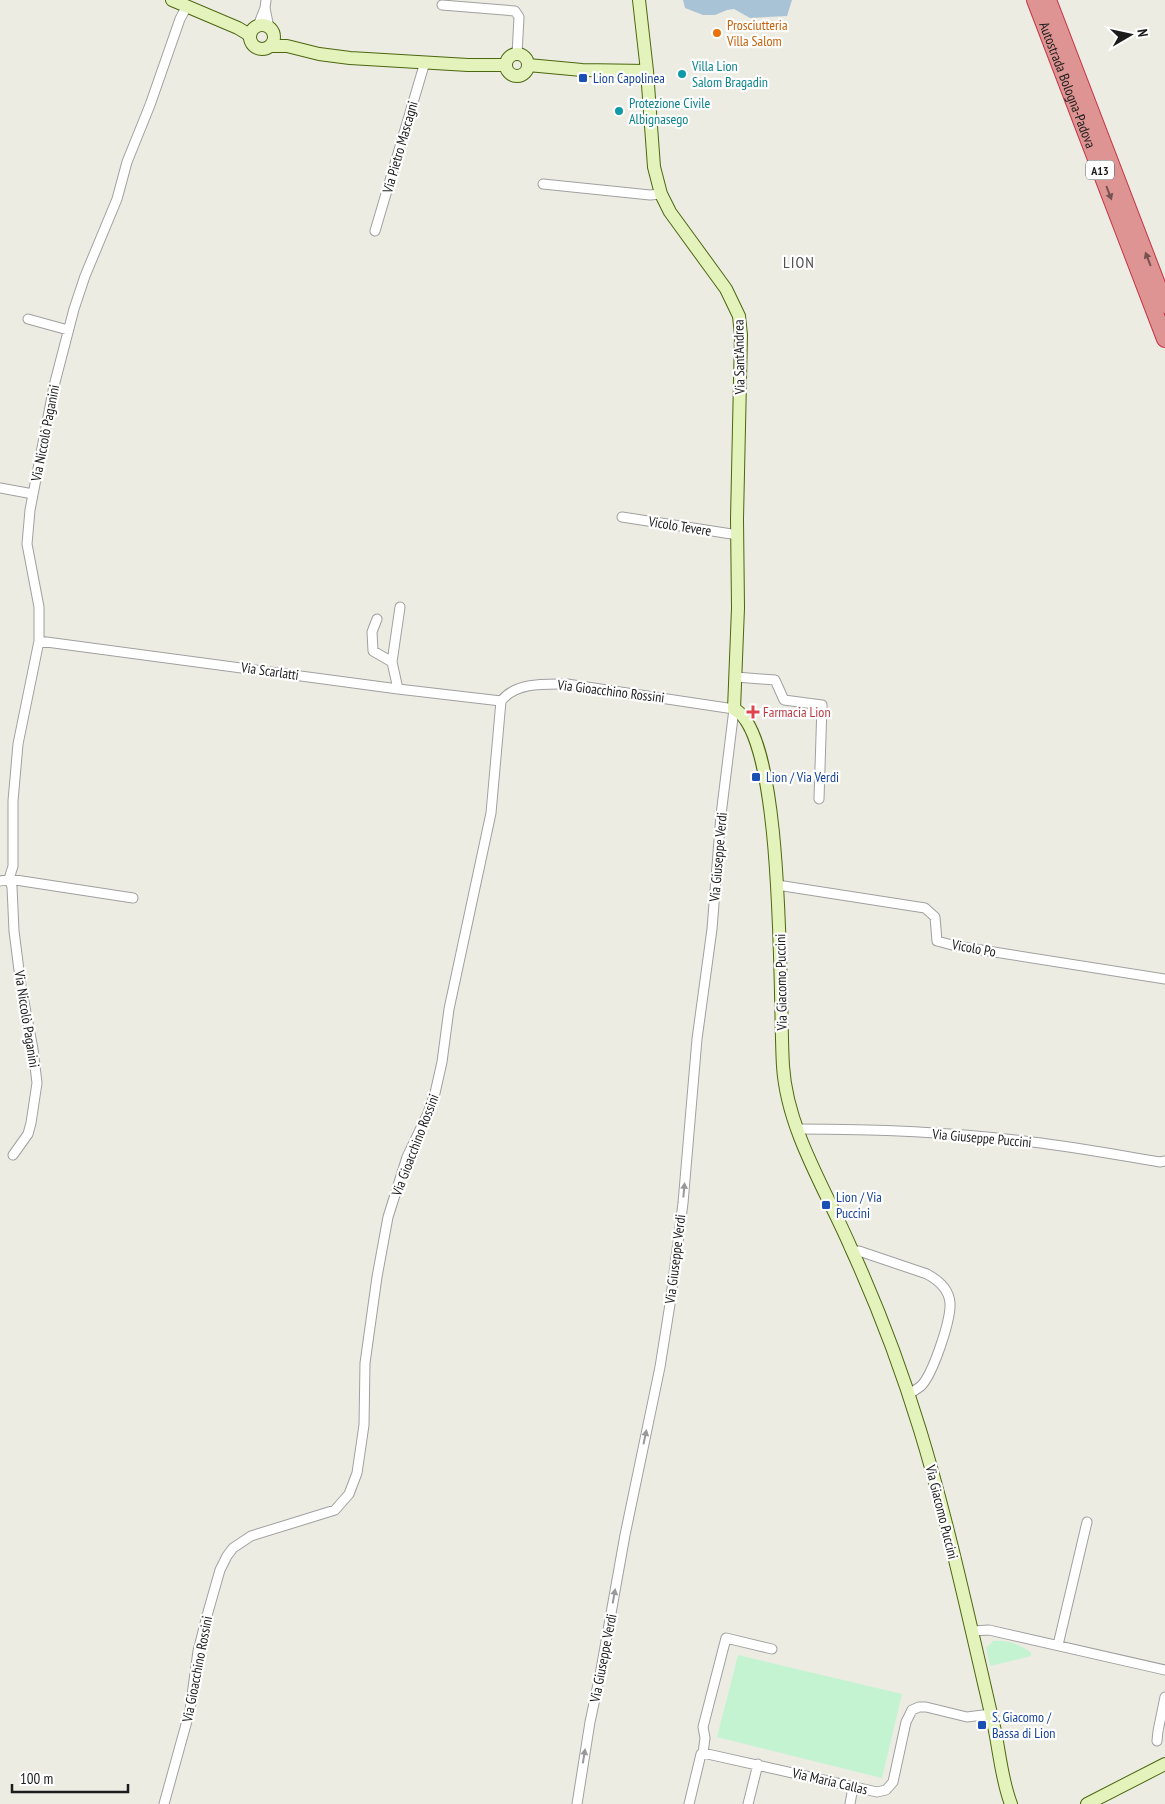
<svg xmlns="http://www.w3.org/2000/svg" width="1165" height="1804" font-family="'PT Sans Narrow',sans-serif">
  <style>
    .park { fill: #c4f3d2 }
    .water { fill: #a8c2d6 }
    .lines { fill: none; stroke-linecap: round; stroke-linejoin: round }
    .street-casing { stroke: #a0a0a0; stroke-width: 11 }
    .secondary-casing { stroke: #4b670f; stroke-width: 14 }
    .highway-casing { stroke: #c63548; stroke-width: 18 }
    .street { stroke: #fff; stroke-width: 9 }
    .secondary { stroke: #e4f2bb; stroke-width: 12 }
    .highway { stroke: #dd9492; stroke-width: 16 }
    .oneway { fill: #735251 }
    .oneway2 { fill: #999 }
    .food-dot { fill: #e8710a; stroke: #fff; stroke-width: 2 }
    .culture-dot { fill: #0f9aa8; stroke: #fff; stroke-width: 2 }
    .transit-dot { fill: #1a4fb4; stroke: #fff; stroke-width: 2 }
    .health-dot { fill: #e0444e; stroke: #fff; stroke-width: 2 }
    .labels { text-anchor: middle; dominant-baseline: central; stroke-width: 4.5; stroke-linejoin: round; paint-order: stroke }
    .shield { fill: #fff; stroke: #606060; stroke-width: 1 }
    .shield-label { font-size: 12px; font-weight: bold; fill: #1c1c1c }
    .food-label { font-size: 14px; fill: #c56008; stroke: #fff; text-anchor: start }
    .culture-label { font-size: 14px; fill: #0d838f; stroke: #fff; text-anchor: start }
    .transit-label { font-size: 14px; fill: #164399; stroke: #fff; text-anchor: start }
    .street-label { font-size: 14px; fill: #1c1c1c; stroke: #fff }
    .health-label { font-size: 14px; fill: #be3a42; stroke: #fff; text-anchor: start }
    .quarter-label { font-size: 16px; letter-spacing: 1px; fill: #4f4f4f; stroke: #fff }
  </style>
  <rect width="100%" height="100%" fill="#edece3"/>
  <!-- park -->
  <path class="park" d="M993,1641C1006,1640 1021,1644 1031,1653V1656L990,1666L986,1648Z
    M738,1655L902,1694L882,1778L717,1737Z"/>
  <!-- water -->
  <path class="water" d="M683,0H792L787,16L750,18L734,9L727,10L715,15H703L685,8Z"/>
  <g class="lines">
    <!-- street casing -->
    <g class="street-casing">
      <path id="street" d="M266,0L265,8L269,28
        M442,5L515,11L519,17L517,54
        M258,26L265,8
        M543,184L650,195L661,194
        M375,231L425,62
        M28,319L68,330
        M0,488L33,494
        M622,517L738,535
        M377,619L372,632L373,651L392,662
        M39,641L398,689L501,701
        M736,677L775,680L784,700L822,705L819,799
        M398,689L392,662L400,607
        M0,881L9,879L133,898
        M777,885L925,908L935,917L937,941L956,946L1165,979
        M797,1129C875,1129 955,1132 1032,1142C1075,1147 1118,1155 1160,1162L1165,1161
        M13,1155L28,1134L31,1123L37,1083L33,1049L21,986L14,931L12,887L9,879L13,866V801L18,744L39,641V607L27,544L30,510L54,386L74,309L85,276L117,199L127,162L150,105L180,19L187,6
        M853,1252L859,1251L927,1274C938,1280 949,1289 950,1303C951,1320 933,1374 921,1386C917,1389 913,1392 908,1394
        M972,1631L989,1630L1165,1670
        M1058,1645L1087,1522
        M1157,1741L1158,1731L1165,1697
        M703,1753L705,1738L703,1727L726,1638L772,1649
        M164,1804L190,1710L198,1651L208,1612L220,1570L227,1556L233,1548L251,1536L335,1510L349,1494L357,1473L364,1425L365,1363L377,1277L388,1217L407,1157L428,1113L435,1093L442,1062L449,1009L491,813L501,701C516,682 545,684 567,684L734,709L721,815L712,929L697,1039L683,1203L670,1304L660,1367L625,1535L600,1675L590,1722L577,1804
        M689,1804L701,1754L703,1753L877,1792L886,1790L893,1782L906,1722L912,1710L919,1707H926L967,1717L991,1714
        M748,1804L758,1764
        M850,1804L853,1787"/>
    </g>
    <!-- secondary casing -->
    <g class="secondary-casing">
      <path id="secondary" d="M172,0L238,28L248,34L250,38
        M639,0L647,71L654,167L661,194L670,212L726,289L739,316L741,335L737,519L738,608L734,709C786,734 779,1008 783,1066C787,1130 826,1190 851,1248C878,1307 901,1368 920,1430C946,1515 966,1606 986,1692C989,1705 992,1718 995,1731C1000,1756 1002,1781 1011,1804
        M250 37a12 12 0 1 1 24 0a12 12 0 1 1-24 0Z
        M270,46H287L319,54L350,58L468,65H506
        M506 65a11 11 0 1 1 22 0a11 11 0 1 1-22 0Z
        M528,65L582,70L647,71
        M1087,1804L1165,1764"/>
    </g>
    <!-- highway casing -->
    <g class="highway-casing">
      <g id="highway">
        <path id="s1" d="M1035,0L1165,339"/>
        <path d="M1048,0L1165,305"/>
      </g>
    </g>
    <!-- street -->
    <use href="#street" class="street"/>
    <!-- secondary -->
    <use href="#secondary" class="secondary"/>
    <!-- highway -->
    <use href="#highway" class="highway"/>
  </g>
  <!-- one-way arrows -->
  <defs><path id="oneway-solid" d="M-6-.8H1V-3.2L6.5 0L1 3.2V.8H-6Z" transform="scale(1.25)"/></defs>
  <g class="oneway">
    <use href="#oneway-solid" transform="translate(1109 193) rotate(69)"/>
    <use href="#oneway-solid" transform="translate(1148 259) rotate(-111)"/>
  </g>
  <g class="oneway2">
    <use href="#oneway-solid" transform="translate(684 1190) rotate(-85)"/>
    <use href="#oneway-solid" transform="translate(645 1437) rotate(-78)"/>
    <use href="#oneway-solid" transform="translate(614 1596) rotate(-80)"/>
    <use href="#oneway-solid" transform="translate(584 1756) rotate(-81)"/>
  </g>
  <!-- markers -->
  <circle class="food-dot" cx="717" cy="33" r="5"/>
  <g class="culture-dot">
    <circle cx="682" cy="74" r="5"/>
    <circle cx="619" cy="111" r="5"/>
  </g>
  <g class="transit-dot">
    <rect x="578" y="73" width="10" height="10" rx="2.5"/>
    <rect x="751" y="772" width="10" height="10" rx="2.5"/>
    <rect x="821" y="1200" width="10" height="10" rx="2.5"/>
    <rect x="977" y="1720" width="10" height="10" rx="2.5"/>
  </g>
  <path class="health-dot" d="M750.5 704.5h5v5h5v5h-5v5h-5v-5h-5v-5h5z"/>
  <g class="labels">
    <!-- shield labels -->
    <rect class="shield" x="1086" y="160.5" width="28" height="19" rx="4"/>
    <g class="shield-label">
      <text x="1100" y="170">A13</text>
    </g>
    <!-- food labels -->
    <g class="food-label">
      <text x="727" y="25">Prosciutteria<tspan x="727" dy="16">Villa Salom</tspan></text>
    </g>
    <!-- culture labels -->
    <g class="culture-label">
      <text x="692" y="66">Villa Lion<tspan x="692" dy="16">Salom Bragadin</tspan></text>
      <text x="629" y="103">Protezione Civile<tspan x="629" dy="16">Albignasego</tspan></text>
    </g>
    <!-- transit labels -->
    <g class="transit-label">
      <text x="593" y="78">Lion Capolinea</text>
      <text x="766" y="777">Lion / Via Verdi</text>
      <text x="836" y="1197">Lion / Via<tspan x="836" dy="16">Puccini</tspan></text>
      <text x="992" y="1717">S. Giacomo /<tspan x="992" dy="16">Bassa di Lion</tspan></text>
    </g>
    <!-- street labels -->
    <g class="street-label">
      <text stroke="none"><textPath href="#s1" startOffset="91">Autostrada Bologna-Padova</textPath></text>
      <text transform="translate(400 147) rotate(-74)">Via Pietro Mascagni</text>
      <text transform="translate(739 357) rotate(-91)">Via Sant'Andrea</text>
      <text transform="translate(45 433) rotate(-79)">Via Niccolò Paganini</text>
      <text transform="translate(680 526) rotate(9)">Vicolo Tevere</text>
      <text transform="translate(270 671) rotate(8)">Via Scarlatti</text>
      <text transform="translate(611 691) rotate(7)">Via Gioacchino Rossini</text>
      <text transform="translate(718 857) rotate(-85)">Via Giuseppe Verdi</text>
      <text transform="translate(974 948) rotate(10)">Vicolo Po</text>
      <text transform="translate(781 982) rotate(-91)">Via Giacomo Puccini</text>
      <text transform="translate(27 1019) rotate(81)">Via Niccolò Paganini</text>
      <text transform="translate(982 1138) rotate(5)">Via Giuseppe Puccini</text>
      <text transform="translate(415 1145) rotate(-69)">Via Gioacchino Rossini</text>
      <text transform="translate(675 1259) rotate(-83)">Via Giuseppe Verdi</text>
      <text transform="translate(942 1512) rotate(76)">Via Giacomo Puccini</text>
      <text transform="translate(603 1658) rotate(-79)">Via Giuseppe Verdi</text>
      <text transform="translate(197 1669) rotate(-79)">Via Gioacchino Rossini</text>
      <text transform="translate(830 1781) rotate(13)">Via Maria Callas</text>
    </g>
    <!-- health labels -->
    <g class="health-label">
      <text x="763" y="712">Farmacia Lion</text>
    </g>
    <!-- quarter labels -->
    <g class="quarter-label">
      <text x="799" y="262">LION</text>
    </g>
  </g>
  <!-- north arrow -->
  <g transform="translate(1130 35) rotate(81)" stroke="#ffffff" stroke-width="4" paint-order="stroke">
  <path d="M0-4L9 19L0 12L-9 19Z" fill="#1c1c1c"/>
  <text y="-8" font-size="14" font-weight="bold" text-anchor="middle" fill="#1c1c1c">N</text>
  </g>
  <!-- scale -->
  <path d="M12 1784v8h116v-8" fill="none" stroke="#1c1c1c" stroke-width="2.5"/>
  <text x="20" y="1784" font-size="15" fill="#1c1c1c" stroke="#ffffff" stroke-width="4" paint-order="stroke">100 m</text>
</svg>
